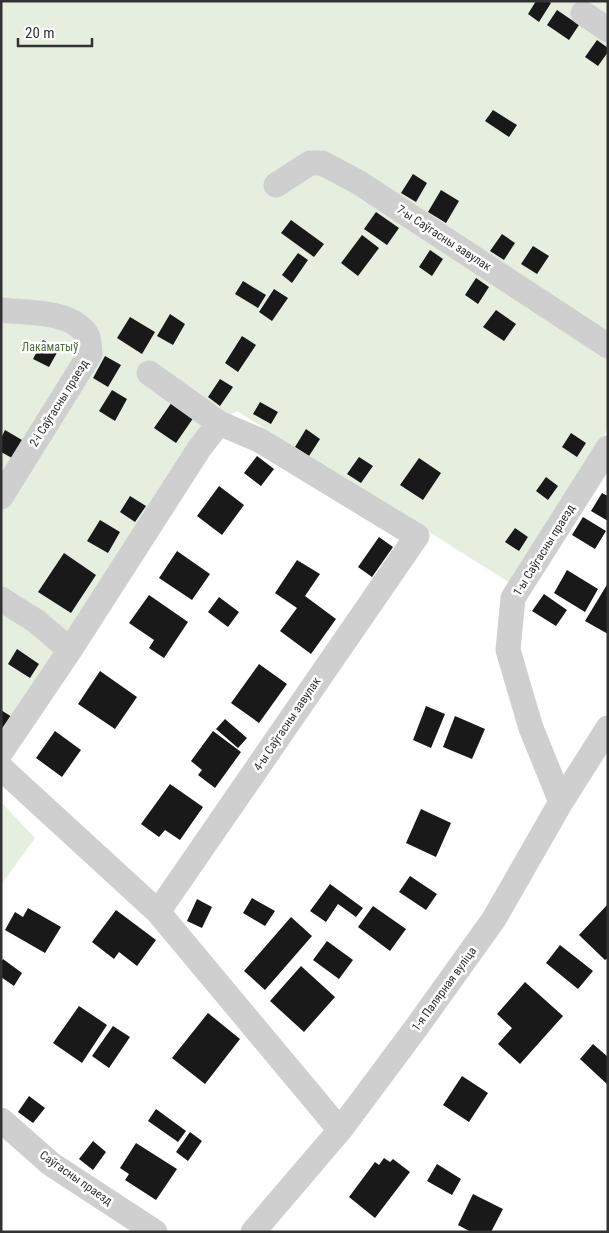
<svg xmlns="http://www.w3.org/2000/svg" width="609" height="1233" font-family="'Roboto Condensed',sans-serif">
  <style>
    .green { fill: #e6eee0 }
    .building { fill: #191919 }
    .lines { fill: none; stroke-linecap: round; stroke-linejoin: round }
    .minor { stroke: #cfcfcf; stroke-width: 25 }
    .labels { text-anchor: middle; dominant-baseline: central; stroke-width: 5; stroke-linejoin: round; paint-order: stroke }
    .street-label { font-size: 12px; fill: #323232; stroke: #fff }
    .park-label { font-size: 12px; fill: #4d6f3d; stroke: #fff }
  </style>
  <rect width="100%" height="100%" fill="#fff"/>
  <!-- green -->
  <path class="green" d="M1,1H608V428L513,585L237,411L205,429L1,747Z
    M1,802L35,838L1,885Z"/>
  <!-- building -->
  <path class="building" d="M536,1H548L551,3L539,22L528,14Z
    M557,10L579,25L569,40L547,25Z
    M597,40L608,48V52L598,66L585,57Z
    M493,110L517,125L509,137L485,121Z
    M413,174L427,183L416,202L401,193Z
    M441,190L459,201L446,223L428,212Z
    M376,212L399,228L387,245L364,229Z
    M291,220L324,244L314,257L281,233Z
    M502,234L515,243L504,260L490,251Z
    M362,235L379,248L358,276L341,263Z
    M533,246L549,256L537,274L521,264Z
    M430,250L443,259L432,276L419,267Z
    M298,253L308,260L292,283L282,275Z
    M476,278L489,287L478,304L465,295Z
    M243,281L266,295L258,308L235,294Z
    M274,289L288,298L272,321L259,312Z
    M496,310L516,324L504,341L483,327Z
    M170,314L185,324L173,345L157,336Z
    M130,317L155,332L142,354L117,338Z
    M242,336L256,345L238,372L225,363Z
    M43,340L59,349L49,367L33,359Z
    M105,356L121,365L108,387L93,378Z
    M220,379L233,387L220,406L208,397Z
    M112,390L127,399L115,421L99,411Z
    M172,402L194,417L176,443L154,428Z
    M260,402L278,412L271,424L253,414Z
    M306,429L320,439L309,456L295,447Z
    M5,430L22,440L12,458L1,452V438Z
    M571,433L586,443L577,457L562,447Z
    M257,456L274,469L261,486L244,473Z
    M359,457L373,466L361,483L347,474Z
    M419,458L441,473L423,500L400,485Z
    M546,477L558,486L548,500L536,491Z
    M219,486L244,505L222,535L197,516Z
    M602,493L608,496V521L591,511Z
    M130,496L146,506L135,522L120,512Z
    M583,517L606,531L595,549L572,535Z
    M100,520L120,532L108,553L87,541Z
    M515,528L528,537L519,551L505,542Z
    M379,537L393,547L372,577L358,567Z
    M177,551L210,574L192,600L159,578Z
    M64,553L96,575L71,613L38,592Z
    M297,560L320,574L305,596L336,619L311,654L280,631L297,608L275,593Z
    M567,570L598,589L585,612L554,593Z
    M608,583V634L585,621Z
    M544,594L567,610L556,626L532,611Z
    M149,595L188,622L164,658L149,648L154,640L129,623Z
    M219,597L239,612L228,627L208,612Z
    M17,649L39,664L30,678L8,664Z
    M259,664L287,684L259,723L231,703Z
    M100,671L137,697L115,729L78,704Z
    M426,706L445,714L431,748L413,740Z
    M1,710L12,717L1,733Z
    M455,716L485,729L472,759L443,747Z
    M225,719L247,738L238,748L216,729Z
    M55,731L81,750L62,777L36,758Z
    M213,731L241,752L215,788L198,775L202,770L191,761Z
    M170,784L203,807L180,840L165,830L159,837L141,824Z
    M421,809L451,823L436,857L406,843Z
    M410,876L437,894L426,910L399,892Z
    M330,884L363,908L356,917L338,904L326,922L310,911Z
    M252,898L275,911L265,926L243,913Z
    M197,899L212,907L202,928L187,921Z
    M608,904V958L605,960L579,935Z
    M373,906L406,929L390,951L358,927Z
    M28,908L61,927L45,953L5,930L15,912L23,917Z
    M116,910L156,940L137,966L119,952L114,959L92,942Z
    M291,917L312,936L265,990L244,971Z
    M327,941L353,960L339,979L313,960Z
    M560,945L593,971L578,989L546,963Z
    M3,959L22,973L14,986L1,977V962Z
    M301,966L335,997L304,1032L270,1001Z
    M525,982L563,1016L520,1064L498,1044L512,1028L497,1014Z
    M79,1006L107,1025L82,1063L53,1043Z
    M208,1013L240,1039L205,1084L172,1058Z
    M113,1026L130,1037L109,1068L92,1056Z
    M593,1044L608,1057V1085L580,1059Z
    M462,1076L488,1093L469,1122L443,1105Z
    M29,1096L45,1108L33,1123L18,1112Z
    M156,1109L186,1131L178,1142L148,1121Z
    M190,1132L202,1141L188,1161L176,1152Z
    M93,1141L106,1152L93,1170L79,1159Z
    M136,1143L177,1169L156,1200L125,1180L129,1174L120,1168Z
    M384,1158L390,1162L393,1159L410,1172L375,1218L349,1197L375,1162L379,1165Z
    M437,1164L461,1179L452,1195L427,1181Z
    M473,1194L503,1209L491,1232H471L458,1225Z"/>
  <g class="lines">
    <!-- minor -->
    <path class="minor" d="M583,13L608,30
      M276,185L310,163H322L358,182L608,346
      M1,310C27,313 71,310 87,335C90,340 89,348 90,354L1,497
      M149,373L219,423L259,440L417,536L158,912
      M1,599L36,621L70,650
      M1,752L70,650L199,449L219,423
      M1,768L158,912L340,1130
      M561,802L531,728L508,650L513,598L608,448
      M1,1120L51,1164L155,1232
      M253,1232L340,1130L416,1028L494,919L561,802L608,728"/>
  </g>
  <g class="labels">
    <!-- street labels -->
    <g class="street-label">
      <text transform="translate(444 238) rotate(33)">7-ы Саўгасны завулак</text>
      <text transform="translate(59 403) rotate(-58)">2-і Саўгасны праезд</text>
      <text transform="translate(544 550) rotate(-58)">1-ы Саўгасны праезд</text>
      <text transform="translate(287 724) rotate(-56)">4-ы Саўгасны завулак</text>
      <text transform="translate(444 989) rotate(-54)">1-я Палярная вуліца</text>
      <text transform="translate(76 1178) rotate(35)">Саўгасны праезд</text>
    </g>
    <!-- park labels -->
    <g class="park-label">
      <text x="50" y="347">Лакаматыў</text>
    </g>
  </g>
  <!-- border -->
  <rect width="609" height="1233" fill="none" stroke="#323232" stroke-width="5"/>
  <!-- scale -->
  <path d="M18 38v8h74v-8" fill="none" stroke="#323232" stroke-width="2.5"/>
  <text x="25" y="38" font-size="15" fill="#323232" stroke="#ffffff" stroke-width="4" paint-order="stroke">20 m</text>
</svg>
